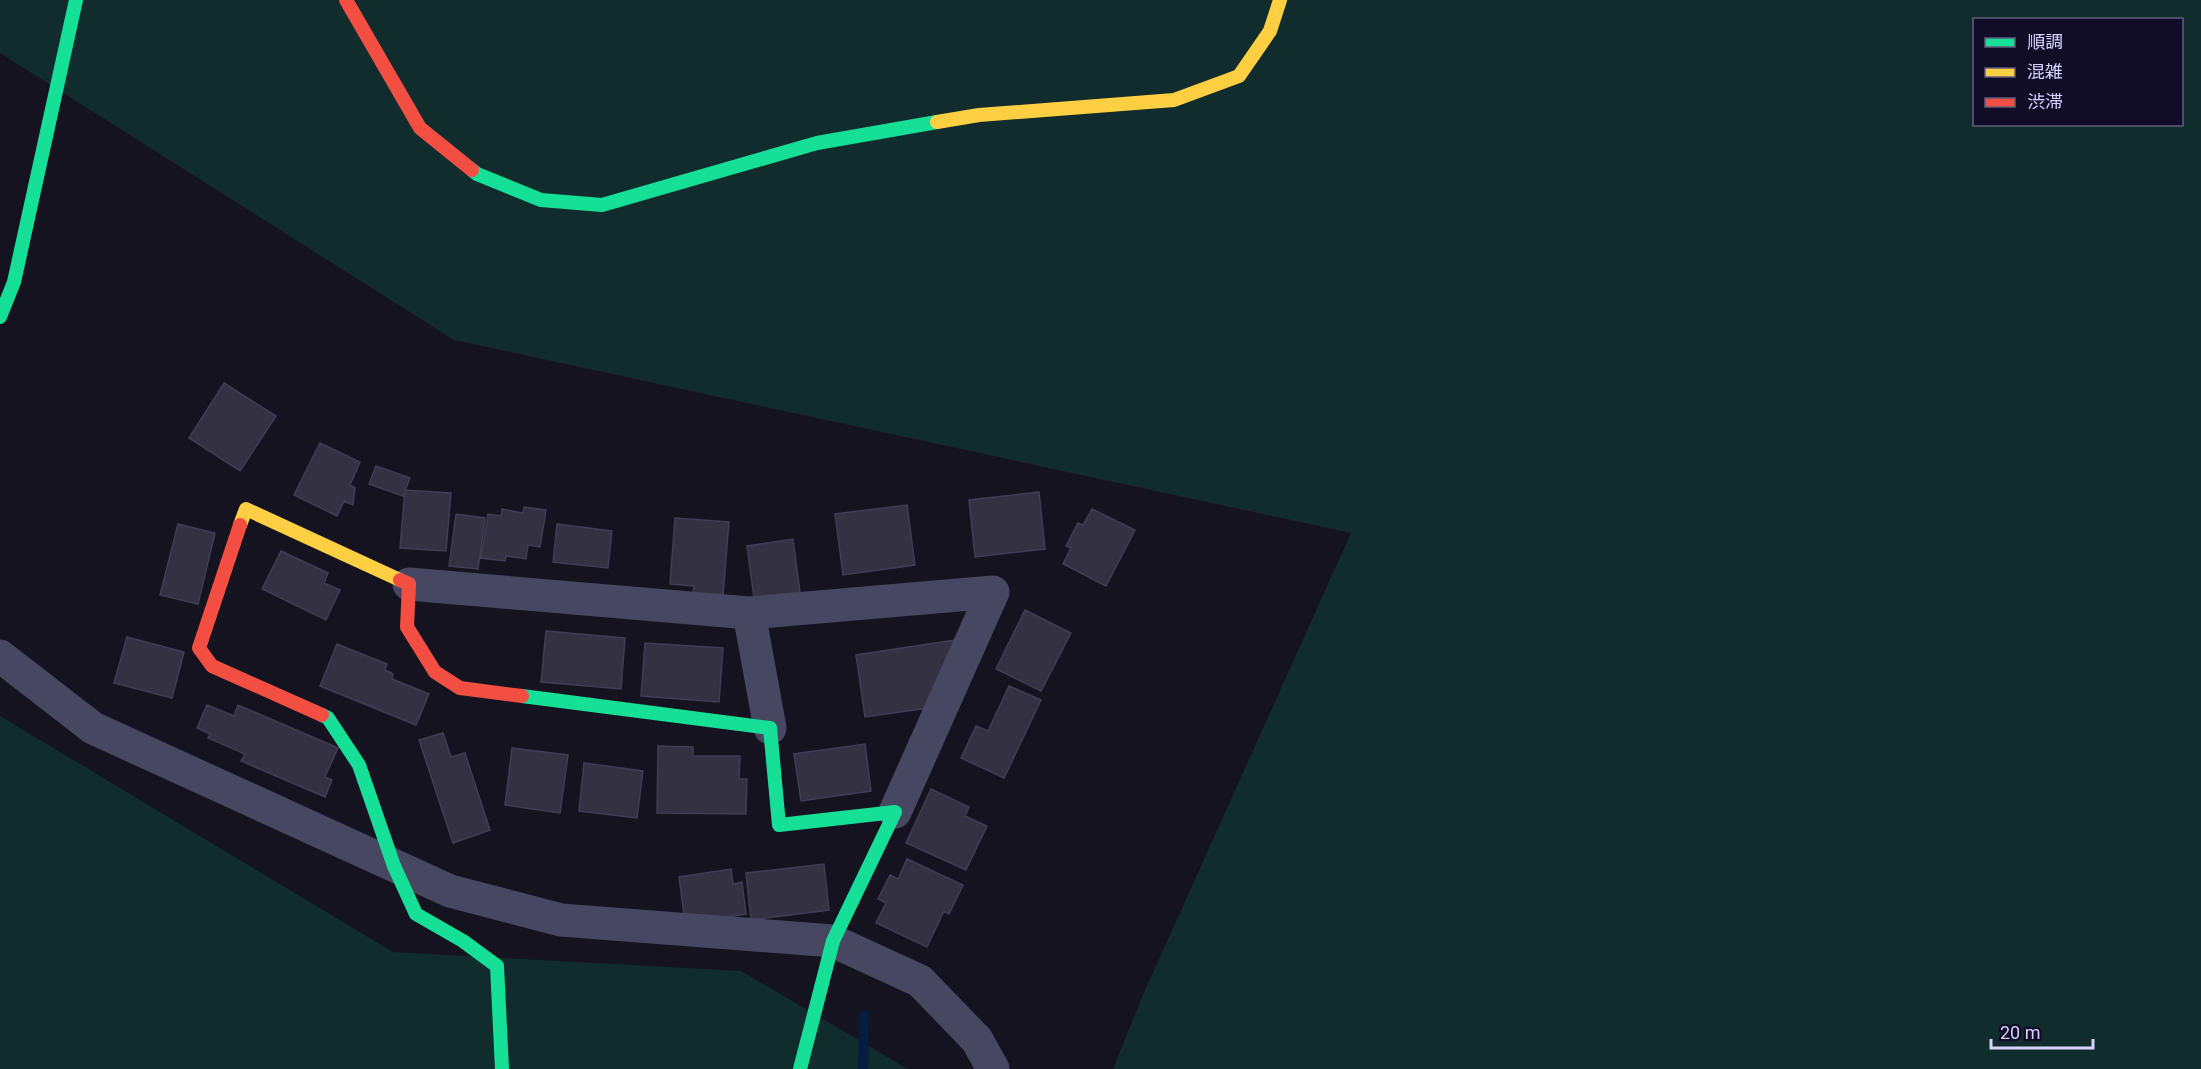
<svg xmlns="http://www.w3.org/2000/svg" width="2201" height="1069" font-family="Roboto,'Noto Sans JP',sans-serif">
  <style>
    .green { fill: #112c2d; fill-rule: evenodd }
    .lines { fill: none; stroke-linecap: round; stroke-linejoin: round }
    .stream { stroke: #071c43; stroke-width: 10 }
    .building { fill: #333142; stroke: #413d55; stroke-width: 1.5 }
    .street { stroke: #484761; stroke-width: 33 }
    .fast { stroke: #16e098; stroke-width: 14 }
    .slow { stroke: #ffcf43; stroke-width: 14 }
    .jam { stroke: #f24e42; stroke-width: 14 }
  </style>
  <rect width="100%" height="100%" fill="#151320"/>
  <!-- green -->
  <path class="green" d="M0,0H2201V1069H1113L1142,997L1351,533L454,340L0,53ZM1974,20H2182V124H1974Z
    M0,716L393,952L741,971L908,1069H0Z"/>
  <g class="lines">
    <!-- stream -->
    <path class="stream" d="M863,1069L864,1015"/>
  </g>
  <!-- building -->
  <path class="building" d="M224,383L276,416L240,471L189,438Z
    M320,443L360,462L350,485L355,488L353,505L344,501L337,516L294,495Z
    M376,466L410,478L403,496L369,484Z
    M405,490L451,493L446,551L400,548Z
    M1039,492L1045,549L975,557L969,500Z
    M907,505L915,565L843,575L835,514Z
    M524,507L546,510L540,547L528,545L526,559L506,556L505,561L481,558L488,514L501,516L502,509L523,513Z
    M1092,509L1135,530L1106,586L1063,564L1071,548L1066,546L1078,523L1083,525Z
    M456,514L485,518L478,569L449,566Z
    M675,518L729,522L723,596L693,593L694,586L670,584Z
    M178,524L215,533L198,604L160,595Z
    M557,524L612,531L608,568L553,562Z
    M793,539L800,592L754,598L747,546Z
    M281,551L328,573L324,583L340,590L326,620L262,589Z
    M1025,610L1071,633L1041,691L996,669Z
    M546,631L625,638L621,689L541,682Z
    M127,637L184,652L172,698L114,683Z
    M962,639L929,708L865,717L856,655Z
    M645,643L723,648L719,702L641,696Z
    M337,644L387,664L385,670L393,674L392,679L429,694L416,725L320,686Z
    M1009,686L1041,700L1004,778L961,758L976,726L988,731Z
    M207,705L234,716L238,705L338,748L325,777L332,780L325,797L241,761L245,754L208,738L210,734L197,728Z
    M443,733L451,757L465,753L490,830L453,843L419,740Z
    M865,744L871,791L801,801L794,754Z
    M658,746L693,747V756H740L739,779H747L746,814L657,813Z
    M512,748L568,755L560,813L505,805Z
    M584,763L643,771L637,818L579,811Z
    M931,789L969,807L965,816L987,826L966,870L906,843Z
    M907,859L963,885L949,914L944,911L927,947L876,923L886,903L878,899L890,875L898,879Z
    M824,864L829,910L751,920L746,873Z
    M731,869L733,884L742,882L746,914L685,923L679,877Z"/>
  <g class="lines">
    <!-- street -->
    <path class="street" d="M409,584L749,613
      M0,656L93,728L450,891L561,920L833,941L920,981L977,1040L993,1069
      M770,728L749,613L993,592L895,812"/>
    <!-- fast -->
    <path class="fast" d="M472,170L477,174L541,200L602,205L817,143L937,122
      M0,317L14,282L76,0
      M522,696L770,728L779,825L895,812L833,941L800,1069
      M322,715L328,718L359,765L394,866L416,914L463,941L497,966L502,1069"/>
    <!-- slow -->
    <path class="slow" d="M937,122L979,115L1174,100L1239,76L1270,31L1280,0
      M240,525L246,509L400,580"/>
    <!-- jam -->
    <path class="jam" d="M346,0L420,128L472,170
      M240,525L199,648L212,666L322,715
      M400,580L409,584L407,627L435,672L460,688L522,696"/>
  </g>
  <!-- legend -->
  <rect x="1973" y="18" width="210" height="108" fill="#110d26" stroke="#605c7d" stroke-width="1.5"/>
  <rect x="1985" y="38" width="30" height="9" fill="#16e098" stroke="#605c7d" stroke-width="1.5"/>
  <text x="2027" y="48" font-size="18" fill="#d7d2ff">順調</text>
  <rect x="1985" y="68" width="30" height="9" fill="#ffcf43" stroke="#605c7d" stroke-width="1.5"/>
  <text x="2027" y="78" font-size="18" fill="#d7d2ff">混雑</text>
  <rect x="1985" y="98" width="30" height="9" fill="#f24e42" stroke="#605c7d" stroke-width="1.5"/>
  <text x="2027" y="108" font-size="18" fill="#d7d2ff">渋滞</text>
  <!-- scale -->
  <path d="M1991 1039v9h102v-9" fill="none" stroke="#d7d2ff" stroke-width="3"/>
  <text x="2000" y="1039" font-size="18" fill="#d7d2ff" stroke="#110d26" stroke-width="4.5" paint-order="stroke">20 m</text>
</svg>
